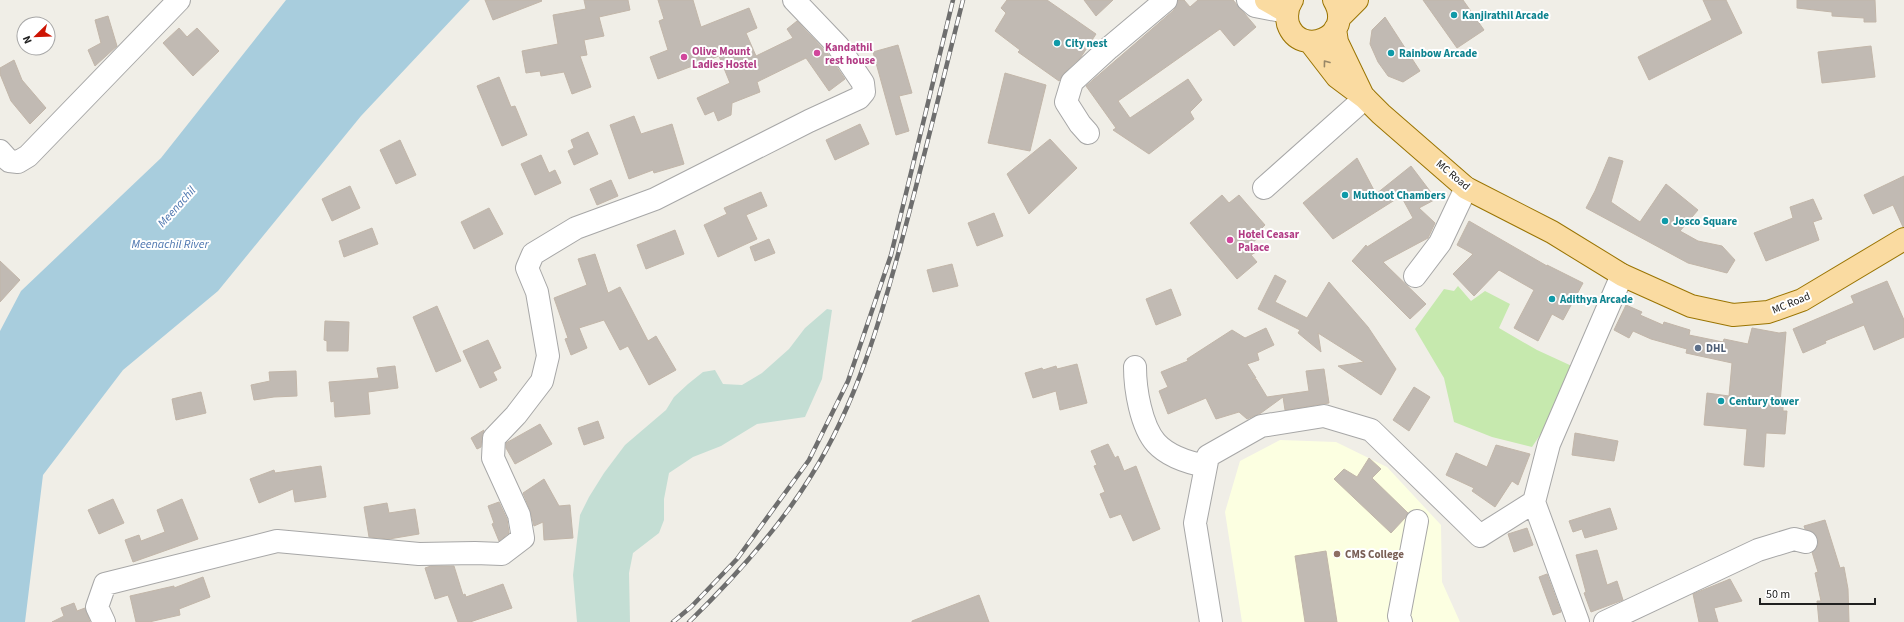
<svg xmlns="http://www.w3.org/2000/svg" width="1904" height="622" font-family="'Source Sans 3',sans-serif">
  <style>
    .education { fill: #fcffe1 }
    .grass { fill: #c6e9ae }
    .wetland { fill: #c4ded4 }
    .water { fill: #a8cddd }
    .building { fill: #c1bab3; stroke: #c2b6a9 }
    .lines { fill: none; stroke-linecap: round; stroke-linejoin: round }
    .minor-casing { stroke: #a7a7a7; stroke-width: 24 }
    .major-casing { stroke: #9a7402; stroke-width: 24 }
    .minor { stroke: #fff; stroke-width: 22 }
    .major { stroke: #fadba1; stroke-width: 22 }
    .rail-casing { stroke: #6e6e6e; stroke-width: 4.5 }
    .rail { stroke: #fff; stroke-width: 3; stroke-dasharray: 9; stroke-linecap: butt }
    .oneway { stroke: #988767 }
    .culture-dot { fill: #0f9aa8; stroke: #fff; stroke-width: 1.5 }
    .hotel-dot { fill: #d1479c; stroke: #fff; stroke-width: 1.5 }
    .service-dot { fill: #5c6f8a; stroke: #fff; stroke-width: 1.5 }
    .education-dot { fill: #8d6e63; stroke: #fff; stroke-width: 1.5 }
    .labels { text-anchor: middle; dominant-baseline: central; stroke-width: 4; stroke-linejoin: round; paint-order: stroke }
    .culture-label { font-size: 11px; font-weight: bold; fill: #0d838f; stroke: #fff; text-anchor: start }
    .hotel-label { font-size: 11px; font-weight: bold; fill: #b23c85; stroke: #fff; text-anchor: start }
    .street-label { font-size: 11px; fill: #202020; stroke: #fff }
    .service-label { font-size: 11px; font-weight: bold; fill: #4e5e75; stroke: #fff; text-anchor: start }
    .education-label { font-size: 11px; font-weight: bold; fill: #785e54; stroke: #fff; text-anchor: start }
    .water-label { font-size: 12px; font-style: italic; fill: #4d76af; stroke: #fff }
  </style>
  <rect width="100%" height="100%" fill="#f0eee7"/>
  <!-- education -->
  <path class="education" d="M1280,440L1336,442L1387,467L1441,525L1442,582L1460,622H1242L1225,512L1240,461Z"/>
  <!-- grass -->
  <path class="grass" d="M1458,286L1471,301L1485,291L1510,304L1499,328L1537,350L1574,367L1554,414L1532,447L1492,437L1454,422L1444,378L1415,329L1444,289L1454,291Z"/>
  <!-- wetland -->
  <path class="wetland" d="M827,309L832,310L822,379L805,417L757,424L721,446L693,457L669,473L664,499V520L659,533L633,553L629,573L630,622H577L573,575L580,515L589,497L604,473L625,445L666,410L674,397L688,384L703,372L715,370L723,384L742,385L762,373L789,349L805,328Z"/>
  <!-- water -->
  <path class="water" d="M286,0H470L361,116L218,291L123,370L43,475L25,622H0V331L21,291L161,158Z"/>
  <!-- building -->
  <path class="building" d="M485,0H541L542,1L493,20Z
    M584,0H628L630,10L599,17L604,36L584,40L587,55L580,56L591,87L572,94L564,72L541,76L540,71L526,73L522,51L558,44L553,15L586,9Z
    M658,0H693L701,27L749,8L757,28L746,33L756,56L793,38L787,29L797,21L828,54L845,79L829,91L806,58L757,82L760,92L732,103L731,115L718,121L714,111L705,115L697,98L730,83L719,56L658,79L650,57L668,50L659,21L664,19Z
    M1007,0H1047L1096,34L1081,57L1064,73L1059,81L1018,52L1020,50L995,31L1006,13L1001,8Z
    M1084,0H1113L1096,16Z
    M1178,0H1184L1190,7L1198,0H1233L1256,27L1234,46L1220,29L1118,101L1130,118L1188,79L1202,100L1190,112L1194,119L1149,154L1113,130L1116,128L1086,86L1174,10Z
    M1423,0H1463L1484,30L1457,48Z
    M1703,0H1726L1742,33L1649,80L1638,57L1712,20Z
    M1797,0H1875L1876,22H1864V18L1832,16V12L1797,8Z
    M108,16L117,46L95,66L88,50L101,43L95,20Z
    M1385,17L1420,71L1403,82L1388,76L1378,62L1370,44L1372,30Z
    M179,28L187,37L197,28L219,51L193,76L163,43Z
    M898,45L912,93L899,96L909,131L896,135L873,52Z
    M1871,46L1875,77L1822,83L1818,52Z
    M14,60L22,80L46,108L30,124L11,101L0,74V68Z
    M1005,73L1046,85L1030,151L988,143Z
    M499,77L511,107L515,106L527,135L502,146L477,86Z
    M634,116L641,134L672,124L684,164L654,173L653,170L629,179L610,125Z
    M860,124L869,144L835,160L826,140Z
    M588,132L598,154L574,165L568,151L574,148L571,140Z
    M1050,139L1077,168L1029,214L1007,174Z
    M400,140L416,175L396,184L380,150Z
    M541,155L549,173L555,170L561,183L535,195L521,164Z
    M1609,157L1623,161L1611,202L1640,222L1666,184L1698,210L1680,231L1698,241L1722,246L1735,260L1727,273L1688,263L1586,208L1595,191Z
    M1357,158L1376,194L1411,166L1436,199L1419,208L1435,223L1428,238L1383,262L1426,304L1410,319L1352,261L1366,245L1367,247L1413,218L1401,196L1333,239L1303,203Z
    M1904,176V227H1903L1893,205L1873,214L1864,195Z
    M611,180L618,196L597,205L590,189Z
    M350,186L360,208L332,221L322,199Z
    M761,192L767,206L746,215L757,239L718,257L704,225L727,214L724,208Z
    M1222,195L1229,203L1239,195L1265,225L1259,231L1262,234L1250,245L1256,252L1251,255L1257,262L1237,279L1190,223Z
    M1813,199L1822,219L1813,222L1819,240L1766,261L1754,233L1793,218L1790,207Z
    M489,208L503,234L474,249L461,222Z
    M994,213L1003,236L977,246L968,223Z
    M1469,221L1547,266V265L1583,283L1563,320L1552,314L1538,341L1514,328L1534,290L1499,270L1474,296L1453,274L1473,254L1457,245Z
    M372,228L378,244L344,257L339,241Z
    M675,230L684,254L646,269L637,245Z
    M769,239L775,253L755,261L750,247Z
    M595,254L608,293L620,287L648,341L656,336L676,370L649,385L628,346L620,350L604,320L579,328L587,348L571,355L565,339L568,338L554,298L587,285L578,259Z
    M0,261L20,280L0,302Z
    M952,264L958,286L933,292L927,270Z
    M1275,275L1286,281L1275,302L1307,318L1329,282L1368,327L1396,369L1381,395L1338,366L1364,362L1318,333L1321,352L1298,333L1300,330L1258,309Z
    M1887,281L1904,320V337L1874,350L1864,325L1825,341L1826,343L1803,353L1793,329L1854,303L1851,296Z
    M1171,289L1181,315L1156,325L1146,299Z
    M1626,305L1642,312L1640,315L1663,325L1664,322L1690,330L1689,335L1723,342L1724,339L1748,344L1752,328L1779,333L1786,332L1780,403L1783,404V411H1787L1785,434L1766,433L1764,467L1744,465L1747,429L1704,425L1707,393L1729,396L1732,363L1686,353L1687,349L1651,339L1633,331L1629,338L1614,330Z
    M437,306L461,361L436,372L413,317Z
    M325,321L349,322L348,351H327V341L324,340Z
    M1266,328L1274,345L1257,353L1259,360L1247,364L1256,378L1252,379H1256L1267,397L1309,391L1306,371L1324,369L1329,403L1285,410L1283,397L1261,413L1247,419L1239,412L1216,419L1206,398L1168,414L1159,391L1168,387L1161,372L1188,361L1187,359L1232,330L1245,338Z
    M488,340L501,368L493,372L497,380L480,388L463,351Z
    M1077,364L1087,403L1060,410L1056,391L1033,398L1025,373L1042,368L1043,370L1056,366L1057,369Z
    M395,366L398,388L368,392L370,414L335,417L334,401L331,402L329,382L379,378L377,368Z
    M296,371L297,396L274,397L254,400L251,385L270,381L269,372Z
    M1414,387L1430,397L1409,431L1393,420Z
    M201,392L206,413L176,420L172,399Z
    M598,421L604,438L584,445L578,428Z
    M540,424L552,444L515,464L506,448V443Z
    M484,430L482,437L481,447L477,449L471,438Z
    M1575,433L1618,441L1614,461L1572,455Z
    M1108,444L1115,458L1118,456L1124,471L1136,466L1160,529L1133,541L1121,514L1110,518L1100,494L1105,492L1094,466L1097,465L1091,451Z
    M1496,445L1530,454L1518,485L1512,481L1495,507L1472,491L1474,488L1446,475L1456,453L1487,467Z
    M1369,458L1381,469L1372,478L1408,513L1405,518L1391,533L1334,479L1344,469L1357,477Z
    M321,466L326,497L295,502L293,489L259,503L250,479L274,470L275,473Z
    M544,479L559,506L570,505L573,538L544,540L543,522L534,526L530,510L523,493Z
    M113,499L124,523L99,534L88,510Z
    M182,499L198,539L133,562L125,540L139,535L141,541L165,532L157,510Z
    M499,502L507,519L509,533L499,541L492,524L494,523L488,506Z
    M387,503L389,513L415,509L419,534L389,539L369,537L364,507Z
    M1610,508L1617,529L1585,538L1582,529L1573,532L1569,521Z
    M1825,520L1840,568L1844,567L1848,589L1849,622H1819L1817,601H1821L1815,573L1818,572L1812,552L1818,545V539L1814,533L1805,529L1804,526Z
    M1527,528L1533,545L1514,552L1508,534Z
    M1597,550L1607,585L1617,581L1623,600L1591,612L1584,593L1586,592L1576,555Z
    M1326,551L1337,622H1305L1295,556Z
    M431,566H454L463,595L465,594L466,597L503,584L512,608L470,622H458L448,595L435,599L425,568Z
    M1547,574L1561,612L1553,615L1539,577Z
    M203,577L210,597L179,609L180,615L149,622H136L130,596L174,586V588Z
    M1730,579L1742,601L1714,608L1718,622H1699L1693,594Z
    M979,595L989,622H912V621Z
    M74,603L77,611L85,608L90,622H52L64,616L61,608Z"/>
  <g class="lines">
    <!-- minor casing -->
    <g class="minor-casing">
      <path id="minor" d="M1248,0L1255,6L1287,12
        M1088,133L1080,124L1066,102L1072,82L1109,48L1166,0
        M0,151L9,161L18,162L28,156L179,0
        M1264,188L1365,98
        M1415,276L1440,243L1466,188
        M1135,367C1135,389 1141,426 1156,443C1168,456 1190,463 1206,466
        M1534,502L1578,622
        M104,622L97,607L105,584L277,541L419,554L475,553L502,554L523,538L519,515L493,458L494,438L516,415L542,381L548,356L537,292L527,268L533,254L576,228L655,199L809,121L859,98L864,92L863,83L838,46L794,0
        M1211,622L1195,523L1208,456L1261,426L1324,416L1371,430L1480,536L1534,502L1549,444L1622,275
        M1401,622L1399,616L1417,521
        M1605,622L1758,550L1794,539L1806,542"/>
    </g>
    <!-- major casing -->
    <g class="major-casing">
      <path id="major" d="M1266,0L1287,12
        M1292,0C1287,7 1286,15 1288,24C1300,59 1356,37 1334,0
        M1339,18L1357,0
        M1335,29L1337,42L1362,94
        M1310,42L1337,77L1365,98L1381,114L1466,188L1552,232L1622,275L1691,306L1733,315L1768,312L1802,300L1904,239"/>
    </g>
    <!-- minor -->
    <use href="#minor" class="minor"/>
    <!-- major -->
    <use href="#major" class="major"/>
    <!-- rail casing -->
    <g class="rail-casing">
      <path id="rail" d="M673,622L691,607L737,559L809,460L848,381L891,255L953,0
        M689,622C734,578 778,530 811,476C857,403 881,318 903,236C924,158 943,79 963,0"/>
    </g>
    <!-- rail -->
    <use href="#rail" class="rail"/>
  </g>
  <!-- one-way arrows -->
  <defs><path id="oneway-chevron" d="M-2-3.5L2.5 0L-2 3.5" fill="none" stroke-width="1.6" stroke-linecap="round" stroke-linejoin="round"/></defs>
  <use class="oneway" href="#oneway-chevron" transform="translate(1326 63) rotate(-127)"/>
  <!-- markers -->
  <g class="culture-dot">
    <circle cx="1454" cy="15" r="4"/>
    <circle cx="1057" cy="43" r="4"/>
    <circle cx="1391" cy="53" r="4"/>
    <circle cx="1345" cy="195" r="4"/>
    <circle cx="1665" cy="221" r="4"/>
    <circle cx="1552" cy="299" r="4"/>
    <circle cx="1721" cy="401" r="4"/>
  </g>
  <g class="hotel-dot">
    <circle cx="817" cy="53" r="4"/>
    <circle cx="684" cy="57" r="4"/>
    <circle cx="1230" cy="240" r="4"/>
  </g>
  <circle class="service-dot" cx="1698" cy="348" r="4"/>
  <circle class="education-dot" cx="1337" cy="554" r="4"/>
  <g class="labels">
    <!-- culture labels -->
    <g class="culture-label">
      <text x="1462" y="15">Kanjirathil Arcade</text>
      <text x="1065" y="43">City nest</text>
      <text x="1399" y="53">Rainbow Arcade</text>
      <text x="1353" y="195">Muthoot Chambers</text>
      <text x="1673" y="221">Josco Square</text>
      <text x="1560" y="299">Adithya Arcade</text>
      <text x="1729" y="401">Century tower</text>
    </g>
    <!-- hotel labels -->
    <g class="hotel-label">
      <text x="825" y="47">Kandathil<tspan x="825" dy="13">rest house</tspan></text>
      <text x="692" y="51">Olive Mount<tspan x="692" dy="13">Ladies Hostel</tspan></text>
      <text x="1238" y="234">Hotel Ceasar<tspan x="1238" dy="13">Palace</tspan></text>
    </g>
    <!-- street labels -->
    <g class="street-label">
      <text transform="translate(1453 175) rotate(40)">MC Road</text>
      <text transform="translate(1791 303) rotate(-22)">MC Road</text>
    </g>
    <!-- service labels -->
    <g class="service-label">
      <text x="1706" y="348">DHL</text>
    </g>
    <!-- education labels -->
    <g class="education-label">
      <text x="1345" y="554">CMS College</text>
    </g>
    <!-- water labels -->
    <g class="water-label">
      <text transform="translate(177 207) rotate(-48)">Meenachil</text>
      <text x="170" y="244">Meenachil River</text>
    </g>
  </g>
  <!-- north arrow -->
  <g transform="translate(36 36) rotate(247)"><circle r="19" fill="#ffffff" stroke="#a6a6a6"/>
  <path d="M0-3L7 15L0 10L-7 15Z" fill="#cd1403"/>
  <text y="-6" font-size="11" font-weight="bold" text-anchor="middle" fill="#202020">N</text>
  </g>
  <!-- scale -->
  <path d="M1760 598v6h115v-6" fill="none" stroke="#202020" stroke-width="2"/>
  <text x="1766" y="598" font-size="12" fill="#202020" stroke="#ffffff" stroke-width="3" paint-order="stroke">50 m</text>
</svg>
